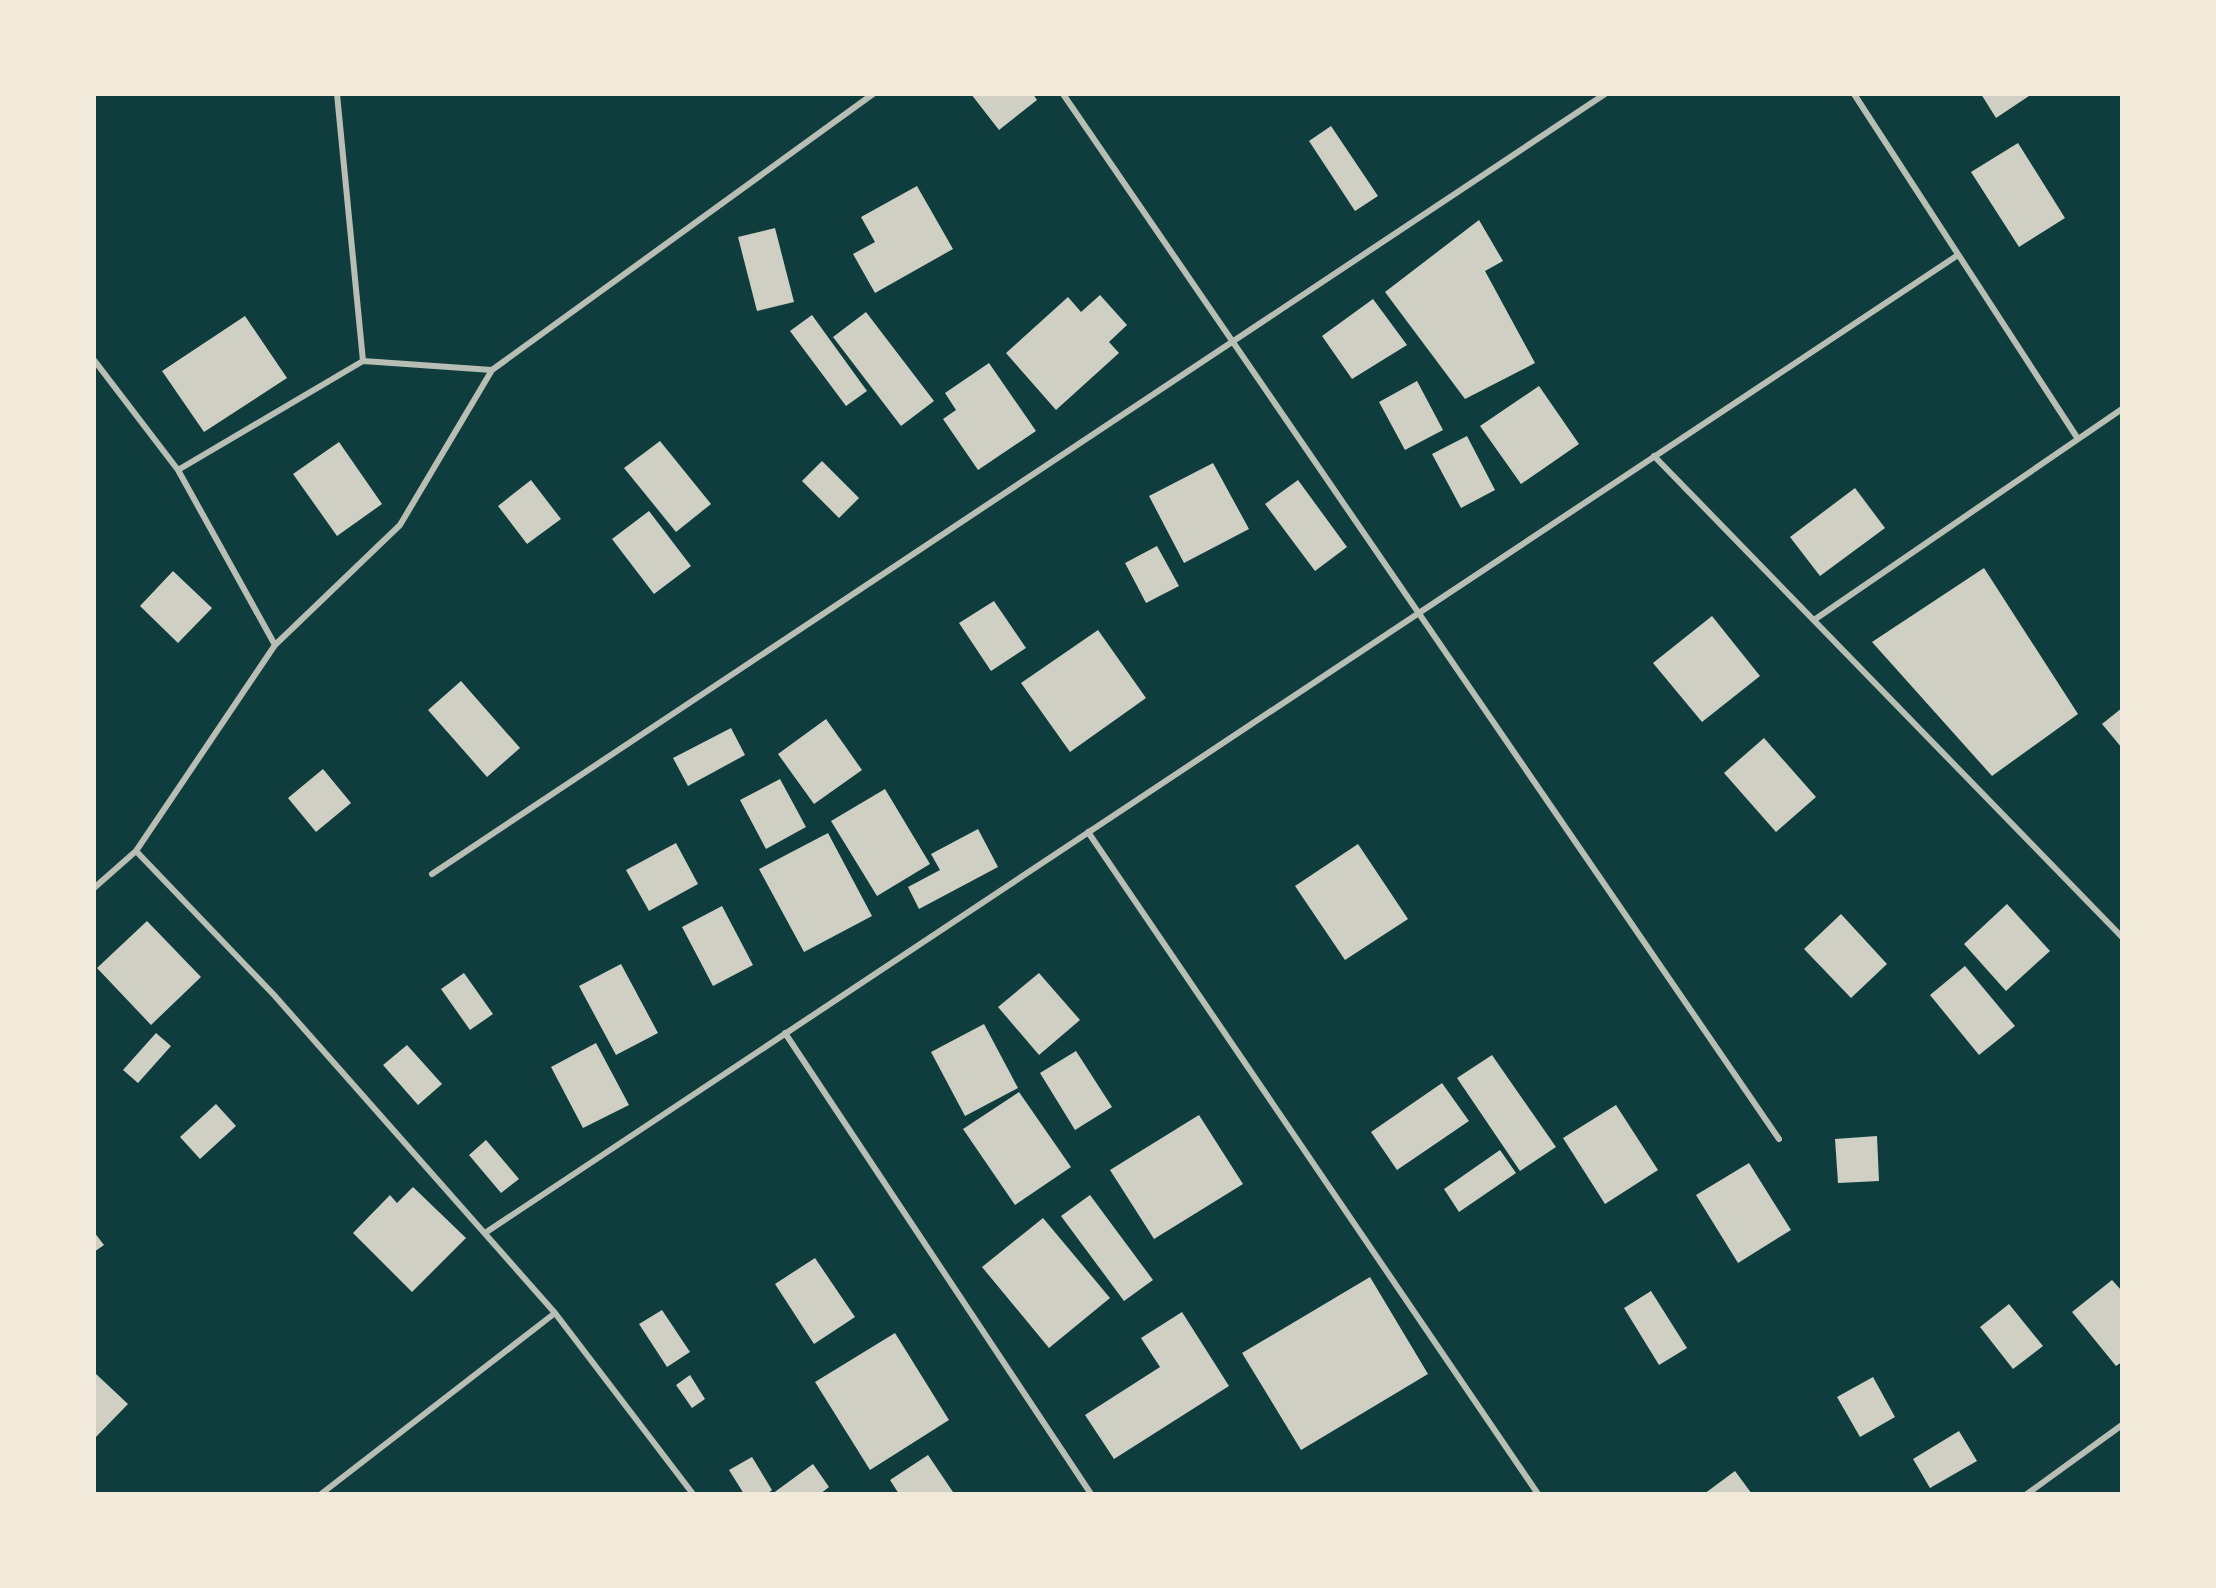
<svg xmlns="http://www.w3.org/2000/svg" width="2216" height="1588" font-family="Overpass,sans-serif">
  <style>
    .building { fill: #cfcfc3 }
    .lines { fill: none; stroke-linecap: round; stroke-linejoin: round }
    .minor { stroke: #b8beb3; stroke-width: 6 }
  </style>
  <rect width="100%" height="100%" fill="#0f3d3e"/>
  <!-- building -->
  <path class="building" d="M971,94H1033L1037,100L999,130Z
    M1981,94H2032L1996,118Z
    M1331,126L1378,196L1355,211L1309,141Z
    M2018,143L2065,218L2019,247L1971,172Z
    M917,186L953,249L875,293L853,254L875,242L861,217Z
    M1479,220L1503,261L1485,271L1535,363L1465,399L1385,292Z
    M775,228L794,302L757,311L738,237Z
    M1100,295L1127,325L1109,342L1119,353L1056,410L1006,353L1068,297L1081,312Z
    M1373,299L1407,345L1352,379L1322,336Z
    M866,312L934,401L901,426L833,337Z
    M812,315L867,391L846,406L790,331Z
    M245,316L287,378L204,432L162,371Z
    M989,363L1036,431L978,470L943,419L956,410L945,393Z
    M1417,381L1443,430L1405,450L1379,402Z
    M1539,386L1579,444L1521,484L1480,426Z
    M1467,436L1495,490L1461,508L1432,454Z
    M660,441L711,504L676,532L624,468Z
    M339,442L382,504L337,536L293,474Z
    M822,461L859,498L839,518L802,481Z
    M1213,463L1249,529L1184,563L1149,496Z
    M531,480L561,519L527,544L498,506Z
    M1298,480L1347,547L1315,571L1265,504Z
    M1855,488L1885,528L1820,576L1790,537Z
    M649,511L691,566L654,594L612,539Z
    M1157,546L1179,586L1146,603L1125,563Z
    M1984,568L2078,714L1992,776L1872,642Z
    M173,571L212,608L178,643L140,606Z
    M994,601L1026,648L991,671L959,623Z
    M1712,616L1760,676L1702,722L1653,663Z
    M1098,630L1146,698L1070,752L1021,683Z
    M461,681L520,748L487,777L428,710Z
    M2122,708V748L2102,724Z
    M826,719L862,770L814,804L778,754Z
    M731,728L745,755L688,786L673,758Z
    M1764,738L1816,797L1776,832L1724,773Z
    M323,769L351,803L316,832L288,798Z
    M780,779L806,827L766,849L740,800Z
    M885,789L930,864L877,896L831,821Z
    M978,829L998,867L919,909L908,887L940,870L931,854Z
    M828,833L872,916L804,952L759,869Z
    M676,843L698,884L649,911L626,870Z
    M1358,844L1408,919L1345,960L1295,886Z
    M2007,904L2050,951L2006,991L1964,944Z
    M722,906L753,965L713,986L682,927Z
    M1841,914L1887,964L1851,998L1804,949Z
    M147,921L201,977L151,1025L97,968Z
    M621,964L658,1033L616,1055L579,986Z
    M1965,966L2015,1026L1979,1055L1930,995Z
    M464,973L493,1014L470,1030L441,989Z
    M1039,973L1080,1020L1039,1055L998,1007Z
    M984,1024L1018,1088L965,1116L931,1052Z
    M156,1033L171,1046L138,1083L123,1070Z
    M596,1043L629,1105L583,1128L551,1067Z
    M407,1045L442,1084L418,1105L383,1065Z
    M1076,1051L1112,1107L1075,1130L1040,1073Z
    M1492,1055L1556,1147L1520,1171L1457,1078Z
    M1442,1083L1469,1121L1397,1170L1371,1132Z
    M1019,1092L1071,1167L1015,1205L963,1129Z
    M216,1104L236,1126L200,1159L180,1137Z
    M1616,1105L1658,1170L1605,1204L1563,1138Z
    M1199,1115L1243,1184L1154,1239L1110,1170Z
    M1877,1136L1879,1181L1838,1183L1835,1139Z
    M486,1140L519,1179L501,1193L469,1155Z
    M1500,1150L1516,1173L1459,1212L1444,1189Z
    M1749,1163L1791,1230L1738,1263L1696,1195Z
    M413,1187L466,1238L412,1292L353,1233L390,1195L397,1203Z
    M1090,1195L1153,1280L1124,1301L1061,1216Z
    M1043,1218L1110,1298L1049,1348L982,1267Z
    M94,1232L104,1245L94,1252Z
    M815,1258L855,1317L814,1344L775,1284Z
    M1370,1277L1428,1374L1301,1450L1242,1353Z
    M2112,1280L2122,1291V1362L2116,1366L2072,1312Z
    M1651,1291L1687,1348L1659,1365L1624,1308Z
    M2009,1304L2043,1346L2013,1369L1980,1327Z
    M662,1310L690,1352L667,1367L639,1324Z
    M1182,1312L1229,1386L1114,1459L1085,1415L1160,1367L1141,1338Z
    M895,1333L949,1420L870,1470L815,1382Z
    M96,1374L128,1404L94,1439V1376Z
    M690,1375L705,1399L692,1408L676,1385Z
    M1873,1377L1895,1417L1860,1437L1837,1397Z
    M1959,1431L1977,1461L1930,1488L1913,1459Z
    M928,1455L953,1492L899,1494L890,1480Z
    M752,1457L772,1490L767,1494H744L729,1470Z
    M813,1464L829,1487L820,1494H772Z
    M1735,1471L1752,1494H1704Z"/>
  <g class="lines">
    <!-- minor -->
    <path class="minor" d="M337,94L363,361
      M1063,94L1779,1139
      M1854,94L2078,439
      M94,360L178,470L275,645
      M1654,456L2122,937
      M178,470L363,361L492,370
      M1814,620L2122,409
      M1088,832L1538,1494
      M136,851L274,995L555,1313L693,1494
      M432,874L1605,94
      M94,888L136,851L275,645L400,525L492,370L873,94
      M785,1033L1091,1494
      M485,1233L1958,255
      M321,1494L555,1313
      M2027,1494L2122,1425"/>
  </g>
  <!-- border -->
  <rect width="2216" height="1588" fill="none" stroke="#f1e9da" stroke-width="192"/>
</svg>
